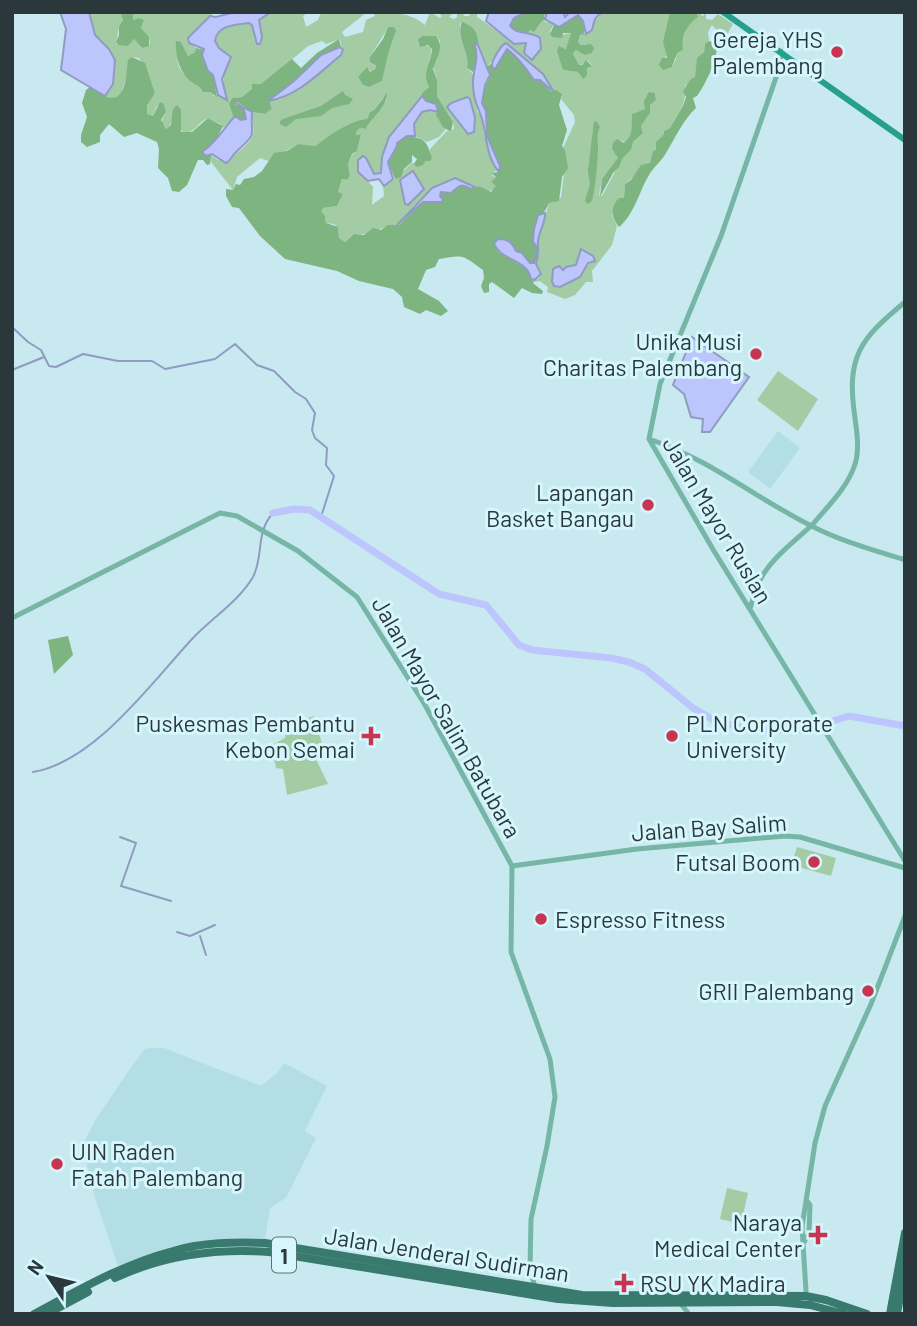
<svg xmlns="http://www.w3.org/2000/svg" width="917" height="1326" font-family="Barlow,sans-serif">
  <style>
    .built { fill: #b4dee6 }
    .green { fill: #a3cba4; fill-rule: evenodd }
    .forest { fill: #7db47f }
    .water { fill: #bcc6fc; stroke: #909bc2; stroke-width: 2 }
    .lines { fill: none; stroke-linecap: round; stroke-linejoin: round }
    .stream { stroke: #909bc2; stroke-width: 2 }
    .river { stroke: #bcc6fc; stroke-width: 7 }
    .tertiary { stroke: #75b6a7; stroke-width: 5 }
    .secondary { stroke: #279f8a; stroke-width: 6 }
    .trunk { stroke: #387a6d; stroke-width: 8 }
    .poi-dot { fill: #c73650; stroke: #d5f6fd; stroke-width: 2.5 }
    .labels { text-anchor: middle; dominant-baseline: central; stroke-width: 6; stroke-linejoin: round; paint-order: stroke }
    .shield { fill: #d5f6fd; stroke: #5e7175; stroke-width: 2 }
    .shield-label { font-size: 21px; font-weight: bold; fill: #2b383b }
    .poi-label { font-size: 23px; fill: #2b383b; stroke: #d5f6fd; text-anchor: end }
    .street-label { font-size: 23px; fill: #2b383b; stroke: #d5f6fd }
  </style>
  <rect width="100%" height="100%" fill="#c8e9f0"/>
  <!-- built -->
  <path class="built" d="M778,431L800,448L770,489L748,472Z
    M148,1048H164L261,1086L277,1073L284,1063L327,1086L305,1131L316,1138L286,1198L270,1208L265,1239L236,1238L198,1241L171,1247L118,1266L95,1198L86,1162L84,1142L96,1119L132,1066L144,1050Z"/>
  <!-- green -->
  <path class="green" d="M89,12H120L123,21L119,27L116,44L128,46L134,39L142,48L150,44L149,37L141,28L144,20L139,18L133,20V12H211L212,15L188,38L189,43L196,48L195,52L188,56L181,42L176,50C178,56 177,62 179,67C184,79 197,82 203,92H210L214,96H222L225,100L227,98C222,84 222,75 230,62L215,41C217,25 234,25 249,23L252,25L255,40L262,31L259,20L271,12H309L303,16L306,27L318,20L321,12H367L342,32L345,37L363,32L366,20L375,16L373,12C392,12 412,13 425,25L430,12L440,18L442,16L437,12H454L449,17L454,19L457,17V12H463L464,16H469L471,12H477V17C490,25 509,43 526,43L524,53L532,60L541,49L534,34L528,33L530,30L534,32L542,21L555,23L550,31L552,37L571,33L567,49L557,47L563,70L578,72L581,75H587V68L592,65L587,60L579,66L573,54L576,50L588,53L593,51L587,44L581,45L578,42L580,35L586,33L602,13L670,12L663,41L667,51L665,59L668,67H672L676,59V54C688,42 680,26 698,17L697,12L703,16L706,12V19L712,20L718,14L733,24L718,50L715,42L719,33L712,25L708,32L709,41L705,44L704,52L697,61L695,78L685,86C687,104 678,112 670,128L664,131V134L656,142V150L650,163L625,184L624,198L612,215L617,226L612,245L592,271L593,282H586L575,295L565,299L547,292L548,287L540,281L533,282L531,279H538L541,274L536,264L539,253L538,241L549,203L561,198L566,158L563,148L575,122L574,115L561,99L562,95L554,91L543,74L506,43C497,48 495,61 486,67L477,44L479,43C476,27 473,28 462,21L460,24C461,39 469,56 467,68L473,74L477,111L482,118L484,135L497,171L493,172L492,176L496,177L492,183L496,185L495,189L487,192L480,186L475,187L455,178C430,185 413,206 397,225C382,225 370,237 354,234L345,242L339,238L338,228L334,224L326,223L325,216L320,211L323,208L337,206L343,194L338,192L342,179L347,180L350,176L348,164L352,155L357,151L361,134L356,135V132L360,128L366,129C371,118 382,110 387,99L383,97L374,110L370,112L367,119C353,119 327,136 316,146L298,144L268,161L260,158L237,177L233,190L211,162L210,154L218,160L229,162C235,152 249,146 253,135C255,128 251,119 252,112L265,114L272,109L269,101L282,98L306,84L343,53L340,39L326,44L322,41L308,46L269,79L242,97L232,98L229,104L235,116L223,128L221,124L208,118C199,121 196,131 185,134L179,128L181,110L173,113V120L167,129L161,123L166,112L164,104L157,106L153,116L146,114V105L155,93L147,70L139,58L132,57L121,94L113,98L105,96L113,84L115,60L109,49L95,35ZM389,26V51L382,81L369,87L363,85L358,77L369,69L371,72L376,67L370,62V57ZM422,36H436L440,41L437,60L433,65L437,80V96L453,122L454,128L451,132L447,131L430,149V161H424V164L412,163L395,179L383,185L384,196L372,205L373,187L357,169L358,160L362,156L366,158L374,174L381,173L382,157L389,137L422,96V93L429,87C421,73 432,63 431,47L418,43ZM655,93L656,100L650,105V113L641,126L643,133L633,142L631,150L622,159L602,196L599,195L602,179L618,159L616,153L613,151L620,140L626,143C635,130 630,127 632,114L645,109L646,99ZM467,97L475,118V131L466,133L449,111L451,103ZM583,249L593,256L595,261C581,266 573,283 558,288L552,281L553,269L559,266L563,270L566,267L576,265Z
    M430,110L437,112L446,129L439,137L427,142L415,136V120L422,112Z
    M778,371L818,399L798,431L757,400Z
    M314,716L323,747L313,753L328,784L287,795L283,769L276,768L274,758L279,754L274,744L285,738L286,725Z
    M797,847L836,858L831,876L791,865Z
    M727,1188L748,1193L741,1224L720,1219Z"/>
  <!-- forest -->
  <path class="forest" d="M120,12H133V20L139,18L144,20L141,28L149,37V46L142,48L134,39L128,46L118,45L116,42L119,35V27L123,20Z
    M527,12H547L544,16L547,20L542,21L534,32L530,30L528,33L512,29L510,26L514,18Z
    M670,12H697L698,17C687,24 681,37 683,50L677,53L672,67L663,70L659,65L662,58H667L663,41Z
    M577,15C584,17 586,27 584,34L580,35L578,42L581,45L591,44L594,48L592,53L585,55L576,50L573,54L579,65H582L586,60L592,66L587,68V75L583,79L578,72L563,70L557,51L558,46L566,49L571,33H563L562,38L552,37L550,34L555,23L559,27Z
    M462,21C473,28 476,27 479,43L474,46L476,48V64L473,72L467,68C470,52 456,38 462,21Z
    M388,27H394L396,31L390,47L382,81L369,87L363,85L358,77L367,67L370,72L375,69L376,66L370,62V57L383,39Z
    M422,36H436C445,47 436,59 433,69L437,80V96L453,122L451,132L443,127L436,115L438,111L436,104L426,101L422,96V93L429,87C421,73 431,64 432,49L428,45L420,47L418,40Z
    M339,39L341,47L321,55L294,81L269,100L272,109L265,114L252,112L237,102L234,104L243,108L246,118L241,120L233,115L229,104L232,98L242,97L252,89V84H261L292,59L301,68L317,53Z
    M176,41L181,42L188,56L195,52L196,48L204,50L202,55L208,71L213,75L217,97L210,92H203C199,85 195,85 189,80C179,71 175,54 176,41Z
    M709,41L716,43C720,56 705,85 697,96L693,98L696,108C683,120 674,140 666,153C662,161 654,166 649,175C639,192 634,215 619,227C611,217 610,207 619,198H624L625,184L631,180L641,165L650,163L653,151L656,150V142L664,134V131L670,128C675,119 684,106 686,97L683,91L690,80L695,77L697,58L704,52L705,44Z
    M507,49C518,57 526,68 534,80H540L552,92L556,90L562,94L559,105L567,130L562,146L565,150L568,168L562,177L559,201L549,203C543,217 526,231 538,248L535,262L530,263L515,250L498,252L527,269L534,284L543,291L542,294L532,293L522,288L514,298L492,282L489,284V292L484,293L481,286L484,278L483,270C461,254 464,255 439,259L435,267L426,270L418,289L439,301L448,311L441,316L426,310L420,314L404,307L402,297L393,289L359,281L337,271L285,259L260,236L239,208L232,207L226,196V189L233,190L236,184L240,185L244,179L254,177L262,171L274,153L287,151L298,144L316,146C327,136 353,119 367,119L370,112L374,110L387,93C387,108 372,116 366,129L360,128L356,132V135L361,134L357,151L352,154L348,164L350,176L347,180L342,179L338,192L343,194L337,206L323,208L321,211L325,216L326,223L338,227L339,238L345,242L354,234L364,235L373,228L381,230L388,225H399L423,202L432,203L441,197V192L451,193C458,186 462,182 471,189L479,186L491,192L496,186L491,182L496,177L491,173L499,172V161L487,136L486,111L482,100C483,91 486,84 490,77L486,67L491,64L495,68Z
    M132,57L145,63L155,93L147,105V114L153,116L160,102L164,104L166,112L161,120L166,129L171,125L173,109L177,105L181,110V132H192L208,118L223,126L215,142L204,150L211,155L210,164L207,165L203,160H198L187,185L179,192L172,191L168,178L158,168L159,149L157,142L137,133L124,137L109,124L100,135V142L87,147L81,142V135L87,117L82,103L86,90L90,87C95,90 100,94 105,96C127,105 126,73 128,60Z
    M343,91L345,95L353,99L349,104L332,108L321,116L296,119L286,127L280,124V121L283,119L321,106Z
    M649,92L655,93L656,100L650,105V113L641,126L643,133L633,142L631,150L622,159L619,167L613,173L600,197L602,179L618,158L612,149L613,143L617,139L624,143C635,134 630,125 632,114L645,109L644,101Z
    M594,121L597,122L600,127C596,135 598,141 598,149C597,167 596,184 592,201L588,204L585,201L590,184L588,171Z
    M407,136C426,139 426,140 432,158L430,161H425L423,165L417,167L414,164L417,159L412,155V162L404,169L401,177L395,179L388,162L399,140Z
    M68,636L73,655L54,674L48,640Z"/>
  <!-- water -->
  <path class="water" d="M60,12H89L95,35L109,49L115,60L113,84L105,96L61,70L66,29Z
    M235,12H271L259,20L262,37L260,44H257L252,25L249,23C234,25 217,25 215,41L219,48L231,57L222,79L227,100L218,95L213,75L208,71L202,55L204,49L189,43L188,38L210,16L216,17Z
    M489,12H527L514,18L510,26C517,35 531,31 540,38L541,49L532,60L524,53L526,43L514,44L486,21Z
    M547,12H563L565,17L570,12H604C594,16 594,22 592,30L586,34L583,21L578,15L559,27L545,19Z
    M506,43L543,74L554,92L540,80H534C526,68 518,57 507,49L495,69L492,67C491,61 501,45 506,43Z
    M474,44L478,45L490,75L485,85L482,103L486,111L487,136L500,166L499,172C486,157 487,136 482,119C477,104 473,100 473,82C473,69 480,57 474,44Z
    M340,47L343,50L341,55C319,73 298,96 268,101L294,81L321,55Z
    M422,96L426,101L436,104L438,112L430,110L422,112L414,124L415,136H407L397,143V146L388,162L393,179L384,186L379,179L368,181L358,172V160L363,156L366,158L374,174L381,173L382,157L389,137Z
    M467,97L470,99L475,118L474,132L468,134L447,107L451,103Z
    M234,102L252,112C250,138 259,131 237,151C232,155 232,160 226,163L212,154L206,156L202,152C216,143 224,128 235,116L241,120L246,119L244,110Z
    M413,171L424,189L408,205L405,204L400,180Z
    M455,178L475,187L471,189C461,183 460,185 451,193L441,192L440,196L443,200L441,202H423L397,225L432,188Z
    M545,213C546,222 539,231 538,241C538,249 539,255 536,264L541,274L534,280L531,279C527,258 501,262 494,243L498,239C508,239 512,242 516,251L522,253L530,263H534L538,248L533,242L534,229L538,215Z
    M581,249L593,256L595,261L588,263L580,277L560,287L554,286L552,281L553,269L559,266L563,270L566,267L576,265Z
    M692,337L749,377L710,432H702L703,419L691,417L684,394L673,385Z"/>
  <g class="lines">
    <!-- stream -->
    <path class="stream" d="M12,327L28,342L41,350L49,366L56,367L83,354L118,361H152L165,369L215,359L235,344L257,365L274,371L295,392L306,399L315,413L312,430L315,438L327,448L326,465L334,476L321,517
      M12,370L44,357
      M33,772C95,762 152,682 193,638C212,618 239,601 253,577C264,556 255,533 273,513
      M120,837L136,843L121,886L171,901
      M177,932L190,936L215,925
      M200,936L206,955"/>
    <!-- river -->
    <path class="river" d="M273,513L294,509L310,510L439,594L486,605L519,645L532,650L611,658L629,662L645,669L693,708L717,722L754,730H804L849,716L905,726"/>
    <!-- tertiary -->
    <path class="tertiary" d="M781,51L780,66L721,236L660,384L649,439L714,551L905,861
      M649,439C715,461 762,504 824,532C850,544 877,551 905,560
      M813,524C828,506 846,489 854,467C860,452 857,433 855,418C846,357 859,340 905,302
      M750,608C753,600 755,590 759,582C770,559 794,542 812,525
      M12,618L220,513L237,516L298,551L357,597L425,705L512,866L511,952L550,1059L555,1097L547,1146L531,1219L530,1269L535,1287
      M512,866L637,849L785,836L800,837L905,868
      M804,1242L809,1233L810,1205L807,1201
      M806,1291L802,1227L815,1143L825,1106L871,1004L905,916
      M680,1303L689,1314"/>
    <!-- secondary -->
    <path class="secondary" d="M723,12L905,140"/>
    <!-- trunk -->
    <path class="trunk" d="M115,1278C164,1255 216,1248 269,1252L558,1299L613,1303L777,1302L810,1305L844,1314
      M34,1314C79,1290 123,1264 173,1251C202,1242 235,1242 265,1243L582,1295L806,1296L826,1300L867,1314
      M47,1314L88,1292
      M890,1314L905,1233
      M897,1314L905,1269"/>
  </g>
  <!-- markers -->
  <g class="poi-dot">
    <circle cx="837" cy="52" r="7"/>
    <circle cx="756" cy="354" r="7"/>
    <circle cx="648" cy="505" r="7"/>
    <path d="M367.5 725.5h7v7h7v7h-7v7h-7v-7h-7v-7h7z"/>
    <circle cx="672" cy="736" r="7"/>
    <circle cx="814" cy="862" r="7"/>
    <circle cx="541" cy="919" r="7"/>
    <circle cx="868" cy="991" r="7"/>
    <circle cx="57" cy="1164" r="7"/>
    <path d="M814.5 1224.5h7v7h7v7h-7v7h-7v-7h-7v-7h7z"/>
    <path d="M620.5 1272.5h7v7h7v7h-7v7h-7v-7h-7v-7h7z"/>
  </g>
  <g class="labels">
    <!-- shield labels -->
    <rect class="shield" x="272" y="1237.5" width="24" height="35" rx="5"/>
    <g class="shield-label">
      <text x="284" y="1255">1</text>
    </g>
    <!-- poi labels -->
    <g class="poi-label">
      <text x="823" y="39">Gereja YHS<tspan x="823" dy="26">Palembang</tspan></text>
      <text x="742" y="341">Unika Musi<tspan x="742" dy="26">Charitas Palembang</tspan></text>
      <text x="634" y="492">Lapangan<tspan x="634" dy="26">Basket Bangau</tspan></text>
      <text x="355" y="723">Puskesmas Pembantu<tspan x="355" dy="26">Kebon Semai</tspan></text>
      <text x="686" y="723" text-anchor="start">PLN Corporate<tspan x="686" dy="26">University</tspan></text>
      <text x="800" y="862">Futsal Boom</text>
      <text x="555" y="919" text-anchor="start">Espresso Fitness</text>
      <text x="854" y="991">GRII Palembang</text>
      <text x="71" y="1151" text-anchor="start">UIN Raden<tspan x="71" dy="26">Fatah Palembang</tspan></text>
      <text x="802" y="1222">Naraya<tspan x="802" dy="26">Medical Center</tspan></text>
      <text x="640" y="1283" text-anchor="start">RSU YK Madira</text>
    </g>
    <!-- street labels -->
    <g class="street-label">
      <text transform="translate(718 520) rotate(59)">Jalan Mayor Ruslan</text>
      <text transform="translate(447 717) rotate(60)">Jalan Mayor Salim Batubara</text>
      <text transform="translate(709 827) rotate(-4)">Jalan Bay Salim</text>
      <text transform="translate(447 1254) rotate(9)">Jalan Jenderal Sudirman</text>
    </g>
  </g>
  <!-- border -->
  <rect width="917" height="1326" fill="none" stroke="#2b383b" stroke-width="28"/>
  <!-- north arrow -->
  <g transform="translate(49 1277) rotate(305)" stroke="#d5f6fd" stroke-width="5" paint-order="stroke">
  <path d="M0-5L12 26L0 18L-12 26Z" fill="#2b383b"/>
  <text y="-10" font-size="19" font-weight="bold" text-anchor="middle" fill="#2b383b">N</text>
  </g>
</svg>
